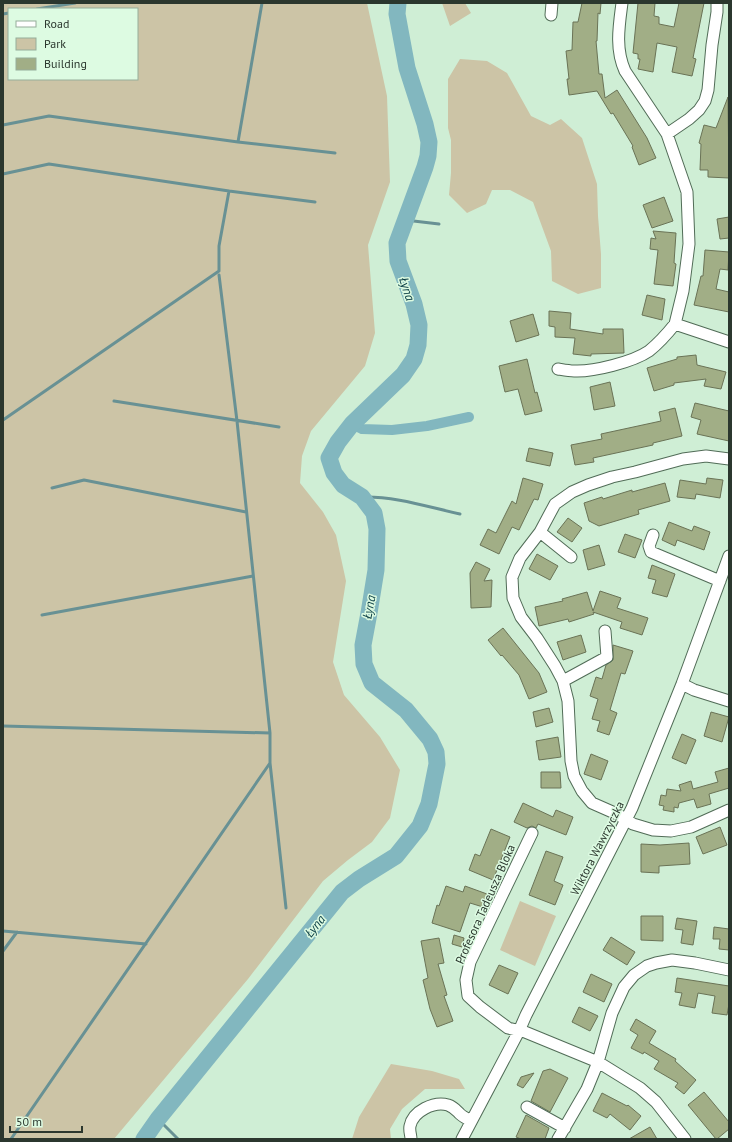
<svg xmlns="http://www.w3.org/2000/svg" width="732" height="1142" font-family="'PT Sans',sans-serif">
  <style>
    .green { fill: #ccc4a6; fill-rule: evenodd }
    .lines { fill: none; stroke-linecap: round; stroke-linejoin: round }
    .stream { stroke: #689194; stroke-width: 3 }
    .canal { stroke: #82b7bf; stroke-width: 10 }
    .river { stroke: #82b7bf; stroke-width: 17 }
    .building { fill: #a1ae86; stroke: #6a7356 }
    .minor-casing { stroke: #516c57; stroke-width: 13 }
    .minor { stroke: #fff; stroke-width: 11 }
    .labels { text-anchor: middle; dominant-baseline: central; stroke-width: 3; stroke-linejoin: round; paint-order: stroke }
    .street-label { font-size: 12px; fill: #2b372e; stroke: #ddfbe2 }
    .water-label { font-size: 13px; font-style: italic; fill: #0c3f45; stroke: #ddfbe2 }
  </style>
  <rect width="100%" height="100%" fill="#cfeed5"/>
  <!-- green -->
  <path class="green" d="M3,3H367L387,96L390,182L368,245L375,333L365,366L311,431L302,456L300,483L323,512L336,535L346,581L333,662L344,695L380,737L400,770L390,818L372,842L348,860L323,881L248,979L114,1139H3ZM9,9H137V79H9Z
    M442,3H465L471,13L450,26Z
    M460,59L487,61L507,73L531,116L550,125L561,119L582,138L597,184L598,216L601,254V288L578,294L552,281L551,251L533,202L510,190H492L486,204L467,213L449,195L451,173V140L448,128V79Z
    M520,901L556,916L535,966L500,950Z
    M391,1064L432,1071L459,1079L465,1089H425L402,1109L390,1129L391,1139H352L359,1117Z"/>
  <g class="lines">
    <!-- stream -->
    <path class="stream" d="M37,9L75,3
      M3,14L9,13
      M3,125L49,116L238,142L262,3
      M238,142L335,153
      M3,174L49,164L229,191L315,202
      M405,220L439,224
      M114,401L279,427
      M3,420L219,271V246L229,191
      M52,488L84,480L246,512
      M362,497C395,496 428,507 460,514
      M42,615L253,576
      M3,726L270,733
      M270,763L286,908
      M3,931L146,944
      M3,951L17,932
      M158,1119L178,1139
      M11,1139L270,763V733L237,421L219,275"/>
    <!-- canal -->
    <path class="canal" d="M352,424L362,429L392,430L427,426L469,417"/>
    <!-- river -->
    <path class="river" d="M144,1139L158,1119L342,892L359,879L396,856L420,826L429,804L437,764L436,752L430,739L406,710L372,683L364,664L363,645L369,613L376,570L377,529L374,513L362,497L343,485L334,473L329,458L338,442L352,424L403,375L414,359L418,345L419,325L414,304L398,261L397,243L425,167L428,156L429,142L425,124L407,68L397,14L398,3"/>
  </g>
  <!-- building -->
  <path class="building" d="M582,3H601L600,14L598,13L597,41H596L599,74H602L605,98L617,90L647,138L656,158L639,165L632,147L633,146L613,113L611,114L597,91L569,95L567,79H569L566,51L572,50L573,22H578Z
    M638,3H655L654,16L659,17V24L674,27L679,3H704L693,58L696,59L692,76L672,72L677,47L657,43L653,72L638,69L640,59H638V54L633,53Z
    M728,97L729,178L708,177V170H700L701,144L699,143L704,125L716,128Z
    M664,197L673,221L652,228L643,205Z
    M729,217V238L720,239L717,219Z
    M653,231L676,233L674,263L676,264L673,286L654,284L658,250L650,249L651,238L656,239Z
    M705,250L729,252L728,270L720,269L716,289L729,292V312L694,305L701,276H703Z
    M647,295L665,299L662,320L642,315Z
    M549,311L571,313L570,329L603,334V329H623L624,353L591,354V356L573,354L575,338L555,337V327L549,326Z
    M533,314L539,335L516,342L510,321Z
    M696,355L697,365L726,372L721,389L704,386L706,379L674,383V385L654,391L647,368L677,359V357Z
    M527,359L535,393L537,392L542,411L525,415L518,389L505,392L499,366Z
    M610,382L615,406L594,410L590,387Z
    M695,403L729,411V441L697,434L701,420L691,417Z
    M675,408L682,436L653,443V445L593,458L594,462L575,465L571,445L602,439L601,434L661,421L659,412Z
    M529,448L553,453L550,466L526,461Z
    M523,478L543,484L538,500L534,499L519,530L512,527L499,554L480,545L488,529L496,533L512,501L516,504Z
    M707,478L723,480L720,498L696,494L695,499L677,497L680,480L706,484Z
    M665,483L670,501L638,510L639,514L599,526L589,521L584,503L602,497L603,499L632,490V492Z
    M568,518L582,528L572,542L557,532Z
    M669,522L692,531L694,526L710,532L704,550L677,540L675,546L662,540Z
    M625,534L642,540L635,558L618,552Z
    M599,545L605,565L588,570L583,550Z
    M537,554L558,566L550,580L529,569Z
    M476,562L490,569L484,581L492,580L491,607L471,608L470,573Z
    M652,565L675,574L667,597L652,593L656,580L648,578Z
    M600,591L621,598L617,608L648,618L642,635L620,628L622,622L593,612L594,614L569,622L568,619L539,626L535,607L563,601L562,599L587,592L593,611Z
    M503,628L539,673L547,692L529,699L519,675L502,655L501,656L488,640Z
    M581,635L586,652L563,660L557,642Z
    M613,645L633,651L625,674L621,673L610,710L617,713L609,735L597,731L600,721L592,719L598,699L590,696L596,677L602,679L606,665L613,660Z
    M549,708L553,722L536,727L533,712Z
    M711,712L729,717L722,742L704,736Z
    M682,734L696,740L686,764L672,758Z
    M558,737L561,757L539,760L536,741Z
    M591,754L608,761L601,780L584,774Z
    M729,768V788L709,794L711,804L697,808L694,799L679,803L678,808L674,807V812L663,810L664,806L659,805L661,795L666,796L667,789L681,791L679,785L691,781L693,789L718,782L715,772Z
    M541,772H560L561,788H541Z
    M523,803L553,817L556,810L573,817L566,835L538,824L536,828L532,826L527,828L514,822Z
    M720,827L727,845L703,854L696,837Z
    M491,829L510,837L493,880L469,870L475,854L480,856Z
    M689,843L690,864L659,866V873L641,872V844L660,845Z
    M546,851L563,857L554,881L563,885L555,905L529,895Z
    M446,886L463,892L465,886L487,894L483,907L470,903L460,932L432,923L437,905L439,906Z
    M641,916H663V941L641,940Z
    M677,918L697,921L693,945L681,943L683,930L675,929Z
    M714,927L729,929V950L719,949L720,939H713Z
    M454,935L464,938L462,947L452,944Z
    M611,937L635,952L627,965L603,950Z
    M439,938L444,963L438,964L447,995L444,996L453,1021L437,1027L430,1009L423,980L428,978L421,941Z
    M499,965L518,973L508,994L489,985Z
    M591,974L612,984L604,1002L583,992Z
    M677,978L729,986V1004L727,1015L712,1013L715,996L698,993L695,1008L679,1005L682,993L675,992Z
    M579,1007L598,1016L590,1031L572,1022Z
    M636,1019L656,1031L649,1043L676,1059L675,1061L696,1080L684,1094L675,1087L678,1083L654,1069L659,1061L644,1052L643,1054L631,1048L638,1035L630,1030Z
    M550,1069L568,1078L550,1112L531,1101L543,1071Z
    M534,1073L523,1088L517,1085L521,1077Z
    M704,1092L729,1122V1129L717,1139H716L688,1105Z
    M602,1093L627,1106L628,1105L641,1116L630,1130L610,1114L607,1118L593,1111Z
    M526,1115L549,1128L545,1139H521L516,1137Z
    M650,1127L657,1139H629Z"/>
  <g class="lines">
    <!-- minor casing -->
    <g class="minor-casing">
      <path id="minor" d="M622,3C619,26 615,49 625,71L667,134L687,192L689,244L683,291L675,324
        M551,15L552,3
        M667,134L689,119L699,110L705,101L708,90L712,45L717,12V3
        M558,369C564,370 569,371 574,371C593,372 633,362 649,351C659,343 667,334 675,324L729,342
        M729,459L706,456L683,459L635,472L612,477L588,485L572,492L555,504L540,532L520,558L512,577L513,598L521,617L537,638L555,666L563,681L568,701L571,761L574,776L582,791L592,803L617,814L633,824L653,830L671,831L691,827L729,810
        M540,532L571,557
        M653,535L649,546L651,552L720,581
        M563,681L607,657L605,631
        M682,684L694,690L729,701
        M532,833L470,962L466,980L468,996L480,1007L508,1028L525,1032L598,1062L640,1088L656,1102L685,1139
        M527,1107L565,1128
        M411,1139C411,1135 409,1131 410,1126C413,1111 434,1101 448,1105C454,1107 456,1110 460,1114C463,1117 468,1119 471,1121
        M462,1139L519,1031L526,1015L632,808L682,684L729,556
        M558,1139L587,1089L598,1062L612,1013L624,987L634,975L647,966L656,963L672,960L695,963L729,970"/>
    </g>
    <!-- minor -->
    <use href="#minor" class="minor"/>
  </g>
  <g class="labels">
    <!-- street labels -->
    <g class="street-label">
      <text transform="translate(597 848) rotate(-63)">Wiktora Wawrzyczka</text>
      <text transform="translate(485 904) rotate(-66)">Profesora Tadeusza Bloka</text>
    </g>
    <!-- water labels -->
    <g class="water-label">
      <text transform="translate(407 289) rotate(72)">Łyna</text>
      <text transform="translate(369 607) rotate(-80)">Łyna</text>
      <text transform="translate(315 926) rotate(-51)">Łyna</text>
    </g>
  </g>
  <!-- border -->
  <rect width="732" height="1142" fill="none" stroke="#2b372e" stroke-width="8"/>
  <!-- legend -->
  <rect x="8" y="8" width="130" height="72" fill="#ddfbe2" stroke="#96ad9a"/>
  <rect x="16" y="21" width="20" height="6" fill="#ffffff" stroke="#96ad9a"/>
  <text x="44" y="28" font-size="12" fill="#2b372e">Road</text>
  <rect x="16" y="38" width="20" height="12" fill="#ccc4a6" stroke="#96ad9a"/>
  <text x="44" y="48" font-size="12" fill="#2b372e">Park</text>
  <rect x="16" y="58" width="20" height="12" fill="#a1ae86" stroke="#96ad9a"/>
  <text x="44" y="68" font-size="12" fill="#2b372e">Building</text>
  <!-- scale -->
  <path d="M10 1126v6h72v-6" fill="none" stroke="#2b372e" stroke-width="2"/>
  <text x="16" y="1126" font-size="12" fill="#2b372e" stroke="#ddfbe2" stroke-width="3" paint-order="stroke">50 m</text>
</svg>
